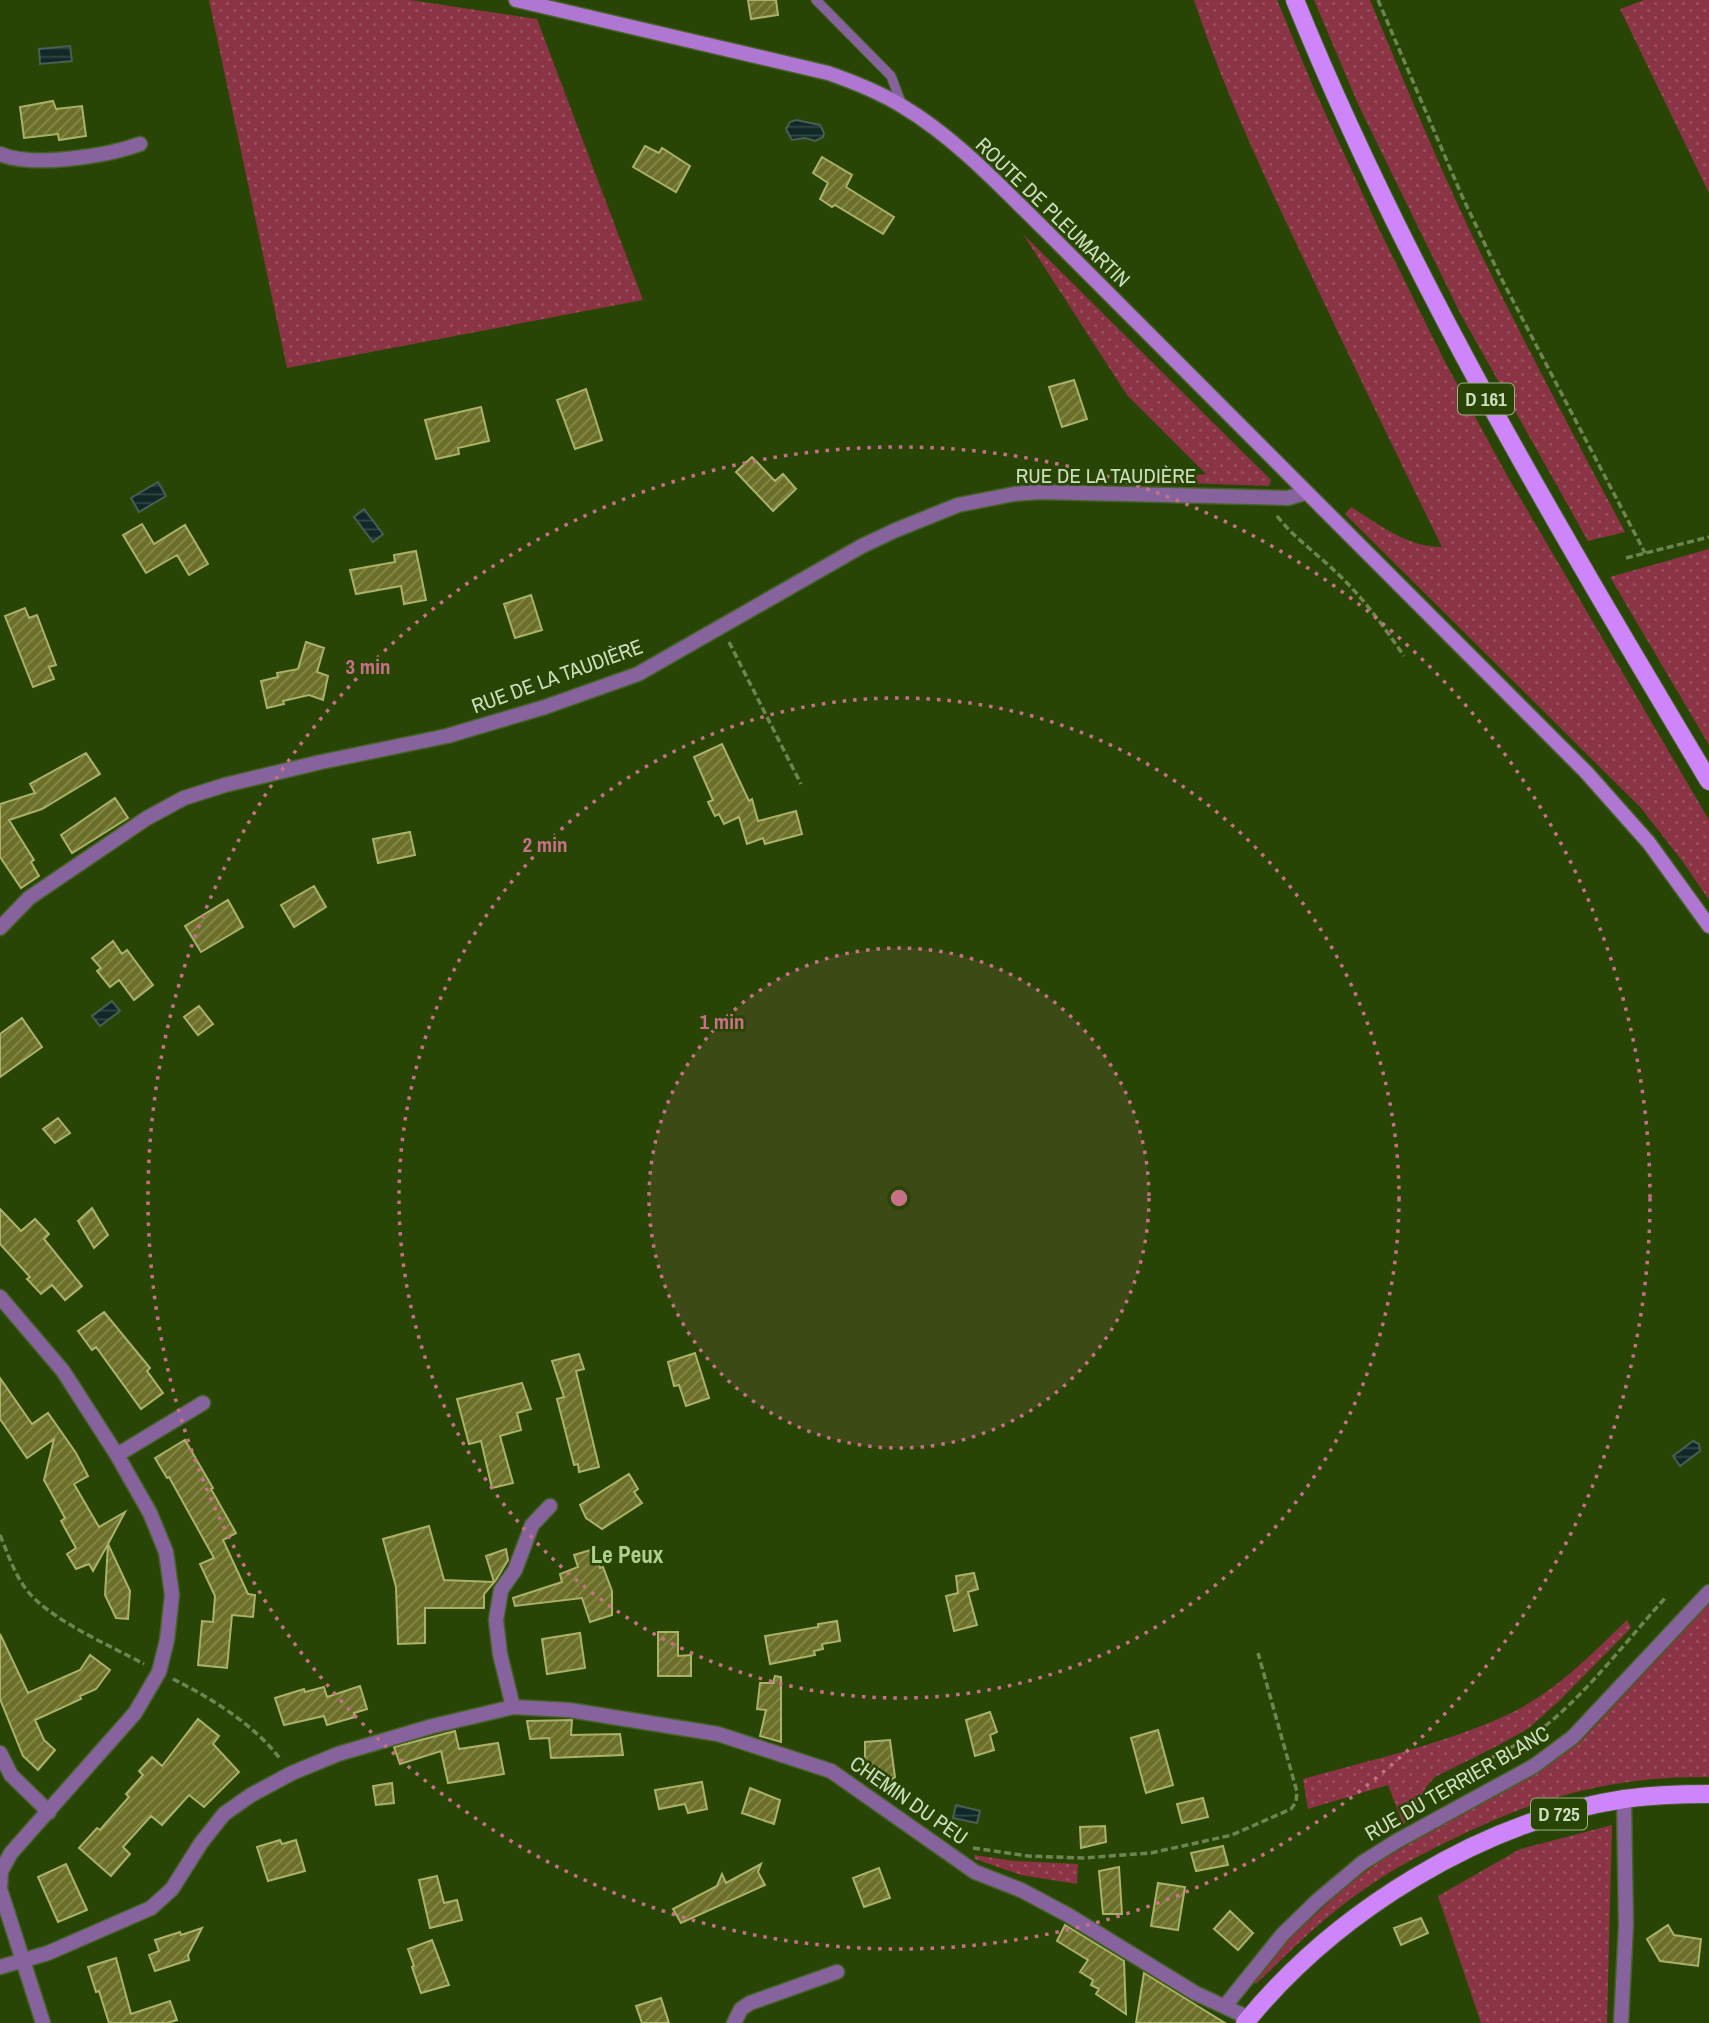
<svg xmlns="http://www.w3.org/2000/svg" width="1709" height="2023" font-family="'Archivo Narrow',sans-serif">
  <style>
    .grass { fill: url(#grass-dots) }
    .water { fill: url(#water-rules); stroke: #485f54; stroke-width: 2 }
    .building { fill: url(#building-hatch); stroke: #acb169; stroke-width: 2 }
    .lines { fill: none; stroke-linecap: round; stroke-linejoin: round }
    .service-casing { stroke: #466126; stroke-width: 11 }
    .minor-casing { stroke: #466126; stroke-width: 17 }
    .secondary-casing { stroke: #466126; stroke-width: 17 }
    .primary-casing { stroke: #466126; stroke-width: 20 }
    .path { stroke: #6d8552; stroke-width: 3.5; stroke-dasharray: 7 3.5; stroke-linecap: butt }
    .service { stroke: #86639c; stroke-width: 9 }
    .minor { stroke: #86639c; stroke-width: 14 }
    .secondary { stroke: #af77d1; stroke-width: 14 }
    .primary { stroke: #ce85fa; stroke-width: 18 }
    .ring { fill: none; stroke: #c67188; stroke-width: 3.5; stroke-dasharray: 3.5 7 }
    .labels { text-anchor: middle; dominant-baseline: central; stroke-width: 5; stroke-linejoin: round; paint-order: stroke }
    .shield { fill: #294505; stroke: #9bb086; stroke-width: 2 }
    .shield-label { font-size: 19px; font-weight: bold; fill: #ccdebe }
    .street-label { font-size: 21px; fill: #ccdebe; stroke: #294505 }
    .neighbourhood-label { font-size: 23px; font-weight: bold; fill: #aed191; stroke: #294505 }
    .centre { fill: #c67188; stroke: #294505; stroke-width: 3.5 }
    .ring-label { font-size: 21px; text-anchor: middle; font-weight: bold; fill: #c67188; stroke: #294505; stroke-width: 5; stroke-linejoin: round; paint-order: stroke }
  </style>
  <defs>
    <pattern id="grass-dots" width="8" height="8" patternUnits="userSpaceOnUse" patternTransform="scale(1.75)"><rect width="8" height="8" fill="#8a3445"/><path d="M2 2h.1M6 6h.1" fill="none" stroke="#99515e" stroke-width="1.8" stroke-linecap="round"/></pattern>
    <pattern id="water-rules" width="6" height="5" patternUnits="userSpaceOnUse" patternTransform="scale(1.75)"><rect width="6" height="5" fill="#102827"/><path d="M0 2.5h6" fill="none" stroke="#324745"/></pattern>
    <pattern id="building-hatch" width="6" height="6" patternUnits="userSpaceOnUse" patternTransform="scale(1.75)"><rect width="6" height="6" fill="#6c6f27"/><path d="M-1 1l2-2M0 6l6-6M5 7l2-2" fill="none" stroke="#868a4e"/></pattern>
  </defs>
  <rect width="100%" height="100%" fill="#294505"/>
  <!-- grass -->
  <path class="grass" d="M209,0H410L537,19L643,300L287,368Z
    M1194,0H1277L1315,91L1379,229L1444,360L1509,479L1709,820V900L1683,862L1641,808L1345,514L1351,507C1380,525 1407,547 1442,547C1396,453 1350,359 1306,264C1265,178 1224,91 1194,0Z
    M1314,0H1370C1402,77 1434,154 1469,229C1518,332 1572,432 1625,532L1588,541L1460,313L1358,104Z
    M1644,0H1709V193L1620,9Z
    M1023,234L1271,480L1269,486L1127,481L1206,474L1127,395Z
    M1709,549V745L1610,577Z
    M1709,1604V1777C1613,1776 1538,1797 1453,1839C1419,1855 1386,1873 1356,1895C1320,1921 1288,1953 1256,1984L1253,1981L1284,1944L1347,1885L1383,1859L1551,1763L1580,1742Z
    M1627,1620L1631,1628L1559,1701L1529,1728L1499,1745L1435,1777L1426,1787L1419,1800L1416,1815L1403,1824L1388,1785L1308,1809L1303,1779C1369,1760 1449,1743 1511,1713C1556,1691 1592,1654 1627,1620Z
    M1612,1825L1607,2023H1481L1438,1896L1520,1849Z
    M974,1855L1014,1861L1078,1864L1077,1884L1021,1875L975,1859Z"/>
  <!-- water -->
  <path class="water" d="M70,46L72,61L40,64L39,49Z
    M796,120L820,125L824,133L823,137L815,141L805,138L792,140L786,129L790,122Z
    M158,482L166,496L139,512L131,498Z
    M364,509L383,534L373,542L354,517Z
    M112,1001L120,1011L100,1026L92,1016Z
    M1693,1441L1699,1444L1700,1451L1680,1466L1673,1456Z
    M956,1805L980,1811L977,1823L953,1818Z"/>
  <!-- building -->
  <path class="building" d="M748,0H776L778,15L751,19Z
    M53,101L56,109L82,106L86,136L59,140L58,134L24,138L20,107Z
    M645,146L659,153L662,148L690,166L676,192L633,167Z
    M822,157L852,175L846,187L894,217L883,234L835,205L832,207L820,199L828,183L813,173Z
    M1074,380L1087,419L1062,427L1049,387Z
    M586,389L602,440L575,449L557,400Z
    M481,407L489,441L458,448L459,454L436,459L425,420Z
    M752,457L775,481L783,474L796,489L773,511L736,472Z
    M142,524L154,544L185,525L208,564L189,575L177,555L146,573L123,535Z
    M416,551L426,600L404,604L401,586L356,594L350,570L395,562L394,555Z
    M531,595L542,630L515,638L504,604Z
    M25,608L29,618L37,615L56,665L49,667L54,679L33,687L5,616Z
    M306,642L324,648L317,672L328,676L323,700L309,695L283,701L284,704L267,708L261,681L278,677L277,673L298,669Z
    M722,744L749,801L752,799L758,821L796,811L802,834L765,844L763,838L747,844L739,817L724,824L719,814L715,816L708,802L713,800L694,757Z
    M86,753L100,774L42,809L9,820L34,860L31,862L39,876L21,888L0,857V804L35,793L30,784Z
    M115,798L128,818L72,853L61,835Z
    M410,832L415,855L378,863L373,839Z
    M314,886L326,907L294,927L281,905Z
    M228,900L243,927L201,952L185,926Z
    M113,941L122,954L127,950L153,985L134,1000L119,980L110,987L97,971L101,968L92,958Z
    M199,1006L213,1024L198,1035L184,1017Z
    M22,1018L42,1047L0,1077V1034Z
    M58,1118L70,1133L55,1143L43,1129Z
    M92,1208L108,1235L94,1248L78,1221Z
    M0,1209L21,1231L35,1219L49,1234L44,1239L82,1286L65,1300L52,1285L41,1294L27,1279L30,1277L0,1244Z
    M104,1312L150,1368L147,1371L163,1393L141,1409L96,1347L92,1350L78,1331Z
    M695,1353L709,1398L686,1406L679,1385L674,1386L668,1362Z
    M579,1354L584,1369L576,1371L599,1467L579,1472L578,1464L574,1465L557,1399L564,1397L552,1361Z
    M0,1378L32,1424L48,1413L76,1453L88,1476L74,1484L99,1527L125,1512L108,1544L130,1591L128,1619L116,1618L105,1595L108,1544L93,1571L89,1564L76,1569L67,1554L76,1548L61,1521L65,1518L44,1480L54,1439L27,1458L0,1419Z
    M522,1383L531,1409L517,1413L521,1430L500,1436L513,1483L492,1488L481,1441L469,1444L457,1399Z
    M185,1440L213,1488L211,1489L236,1533L223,1540L248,1594L255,1595L253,1617L232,1615L227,1668L198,1665L202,1621L213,1622L215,1596L200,1564L214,1558L169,1477L167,1478L155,1458Z
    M629,1474L638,1489L634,1492L642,1503L602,1529L586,1518L580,1505Z
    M429,1526L444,1580L494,1582L486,1556L506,1549L508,1560L496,1580L484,1594V1608H425V1643L398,1644L396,1587L383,1539Z
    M594,1549L600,1568L603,1567L612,1591V1615L590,1622L582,1598L515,1606L513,1598L562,1582L560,1574L578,1567L574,1555Z
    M974,1573L978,1589L968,1592L977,1625L954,1631L946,1596L958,1593L956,1576Z
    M837,1621L840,1641L822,1644L823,1649L814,1651L815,1655L770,1664L765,1636L818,1627V1624Z
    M658,1632H678V1656L691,1655V1676H658Z
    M580,1633L585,1668L547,1674L542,1639Z
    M0,1634L28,1693L80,1670L90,1655L110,1670L96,1689L80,1696L81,1699L35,1720L44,1740L55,1750L38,1770L23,1756L0,1699Z
    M775,1676L781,1677V1742L760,1736L766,1710L757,1709L760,1683H773Z
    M360,1686L367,1709L354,1713L355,1717L327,1725L324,1716L284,1725L275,1698L304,1689L305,1692L324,1687L327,1697Z
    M990,1712L997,1732L990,1735L994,1750L975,1756L966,1720Z
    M198,1719L219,1736L213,1744L239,1772L204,1807L189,1795L162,1825L151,1816L123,1847L130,1854L111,1876L79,1848L97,1828L100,1830L129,1797L126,1794L143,1775L139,1771L152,1757L162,1766Z
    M572,1720L571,1735L620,1734L623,1755L551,1758L549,1738L530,1739L527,1721Z
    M1158,1730L1173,1785L1146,1793L1131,1738Z
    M455,1731L459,1749L498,1743L504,1774L448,1783L441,1751L400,1764L394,1747Z
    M890,1740L895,1777L881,1787L865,1763V1742Z
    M702,1782L707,1809L688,1813L685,1804L659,1809L655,1790Z
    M392,1783L394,1803L376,1805L373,1786Z
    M750,1788L780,1800L774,1824L742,1813Z
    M1203,1798L1208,1817L1182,1823L1177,1804Z
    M1105,1826L1106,1842L1081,1848L1080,1827Z
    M280,1840L282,1844L296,1840L305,1871L268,1881L257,1847Z
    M1223,1846L1228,1865L1196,1871L1191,1853Z
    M66,1864L87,1910L58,1922L38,1877Z
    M761,1864L758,1872L765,1885L681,1923L673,1909L717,1886L722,1874L726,1883Z
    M1119,1867L1122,1914H1103L1099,1871Z
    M879,1868L890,1898L864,1907L853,1878Z
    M437,1876L444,1903L457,1900L462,1920L430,1928L419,1880Z
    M1158,1883L1185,1887L1178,1930L1151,1926Z
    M1230,1911L1253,1933L1238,1950L1214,1929Z
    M1421,1918L1428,1933L1401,1945L1394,1928Z
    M1065,1925L1124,1961L1126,2014L1096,1994L1099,1989L1091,1985L1093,1980L1080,1972L1088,1960L1057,1941Z
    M1668,1925L1674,1935L1701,1939L1698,1966L1660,1961L1647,1939Z
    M202,1928L188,1955L189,1960L155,1971L149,1955L159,1951L155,1940L180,1932L181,1935Z
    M432,1940L449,1985L421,1993L412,1967L414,1966L408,1949Z
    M116,1958L131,2014L170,2001L177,2020L167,2023H109L99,1991L96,1992L88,1967Z
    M1144,1973L1191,2002L1225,2023H1136Z
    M661,1998L669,2023H642L636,2006Z"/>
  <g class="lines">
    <!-- service casing -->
    <g class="service-casing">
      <path id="service" d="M816,0L891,76L902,105"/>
    </g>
    <!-- minor casing -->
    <g class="minor-casing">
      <path id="minor" d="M0,154C32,168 107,156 140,144
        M0,928L29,898L147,818L184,798L225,785L321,762L447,736L545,707L638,674L862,546L896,530L958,505L1014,494L1040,492L1288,498L1305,493
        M0,1297L63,1371L117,1455L150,1513L166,1552L172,1595L167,1640L159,1672L135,1713L11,1853L1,1871L0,1889L43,2023
        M117,1455L203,1403
        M513,1707L500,1654L496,1620L501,1590L515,1570L532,1525L550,1506
        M0,1753L11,1775L49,1812
        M0,1967L48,1953L151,1908L172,1889L201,1843L224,1814L251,1795L292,1773L338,1754L433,1726L513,1707L569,1710L718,1734L831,1771L975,1872L1021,1890L1068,1915L1195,1993L1249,2018
        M1225,2006L1283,1934L1318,1900L1362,1863L1397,1841L1534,1766L1573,1737L1709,1592
        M734,2023L741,2009L750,2003L837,1972
        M1621,2023L1626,1925L1624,1799"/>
    </g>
    <!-- secondary casing -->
    <g class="secondary-casing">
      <path id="secondary" d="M516,0L828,73C854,82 879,92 902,106C956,138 1002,188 1047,232L1586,772L1649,843L1709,926"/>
    </g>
    <!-- primary casing -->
    <g class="primary-casing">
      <path id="primary" d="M1295,0C1406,274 1558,528 1709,781
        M1245,2023C1335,1912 1481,1821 1624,1799C1652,1795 1681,1794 1709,1794"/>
    </g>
    <!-- path -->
    <path class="path" d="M1378,0L1462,196L1500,276L1645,553
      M1277,516C1295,539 1319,555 1340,576C1365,600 1384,627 1404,656
      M1626,558L1709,537
      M729,642L801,784
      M0,1535C8,1554 14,1573 26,1589C48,1619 111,1646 144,1664
      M173,1679C211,1698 255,1725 281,1760
      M1441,1796C1465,1765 1513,1751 1544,1727C1588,1692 1628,1639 1666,1597
      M973,1848L1028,1856L1083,1858L1151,1853L1232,1835L1291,1809L1296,1802L1297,1792L1258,1653"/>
    <!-- service -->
    <use href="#service" class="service"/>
    <!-- minor -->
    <use href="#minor" class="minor"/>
    <!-- secondary -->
    <use href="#secondary" class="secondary"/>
    <!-- primary -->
    <use href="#primary" class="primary"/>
  </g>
  <!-- distance rings -->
  <circle cx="899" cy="1198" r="250" fill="#c67188" fill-opacity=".12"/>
  <g class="ring">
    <circle cx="899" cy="1198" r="250"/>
    <circle cx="899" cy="1198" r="500"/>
    <circle cx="899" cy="1198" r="751"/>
  </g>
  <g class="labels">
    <!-- shield labels -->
    <g class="shield">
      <rect x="1458" y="383.5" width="56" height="31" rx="5"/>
      <rect x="1531" y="1798.5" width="56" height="31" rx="5"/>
    </g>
    <g class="shield-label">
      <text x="1486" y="399">D 161</text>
      <text x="1559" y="1814">D 725</text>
    </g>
    <!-- street labels -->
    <g class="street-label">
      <text transform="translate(1053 212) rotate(44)">ROUTE DE PLEUMARTIN</text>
      <text x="1106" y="475">RUE DE LA TAUDIÈRE</text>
      <text transform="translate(557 676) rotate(-20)">RUE DE LA TAUDIÈRE</text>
      <text transform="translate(1457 1783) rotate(-30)">RUE DU TERRIER BLANC</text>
      <text transform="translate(909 1800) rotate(35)">CHEMIN DU PEU</text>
    </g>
    <!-- neighbourhood labels -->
    <g class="neighbourhood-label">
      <text x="627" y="1554">Le Peux</text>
    </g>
  </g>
  <circle cx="899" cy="1198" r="10" class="centre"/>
  <g class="ring-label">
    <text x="368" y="674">3 min</text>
    <text x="545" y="852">2 min</text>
    <text x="722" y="1029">1 min</text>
  </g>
</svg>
